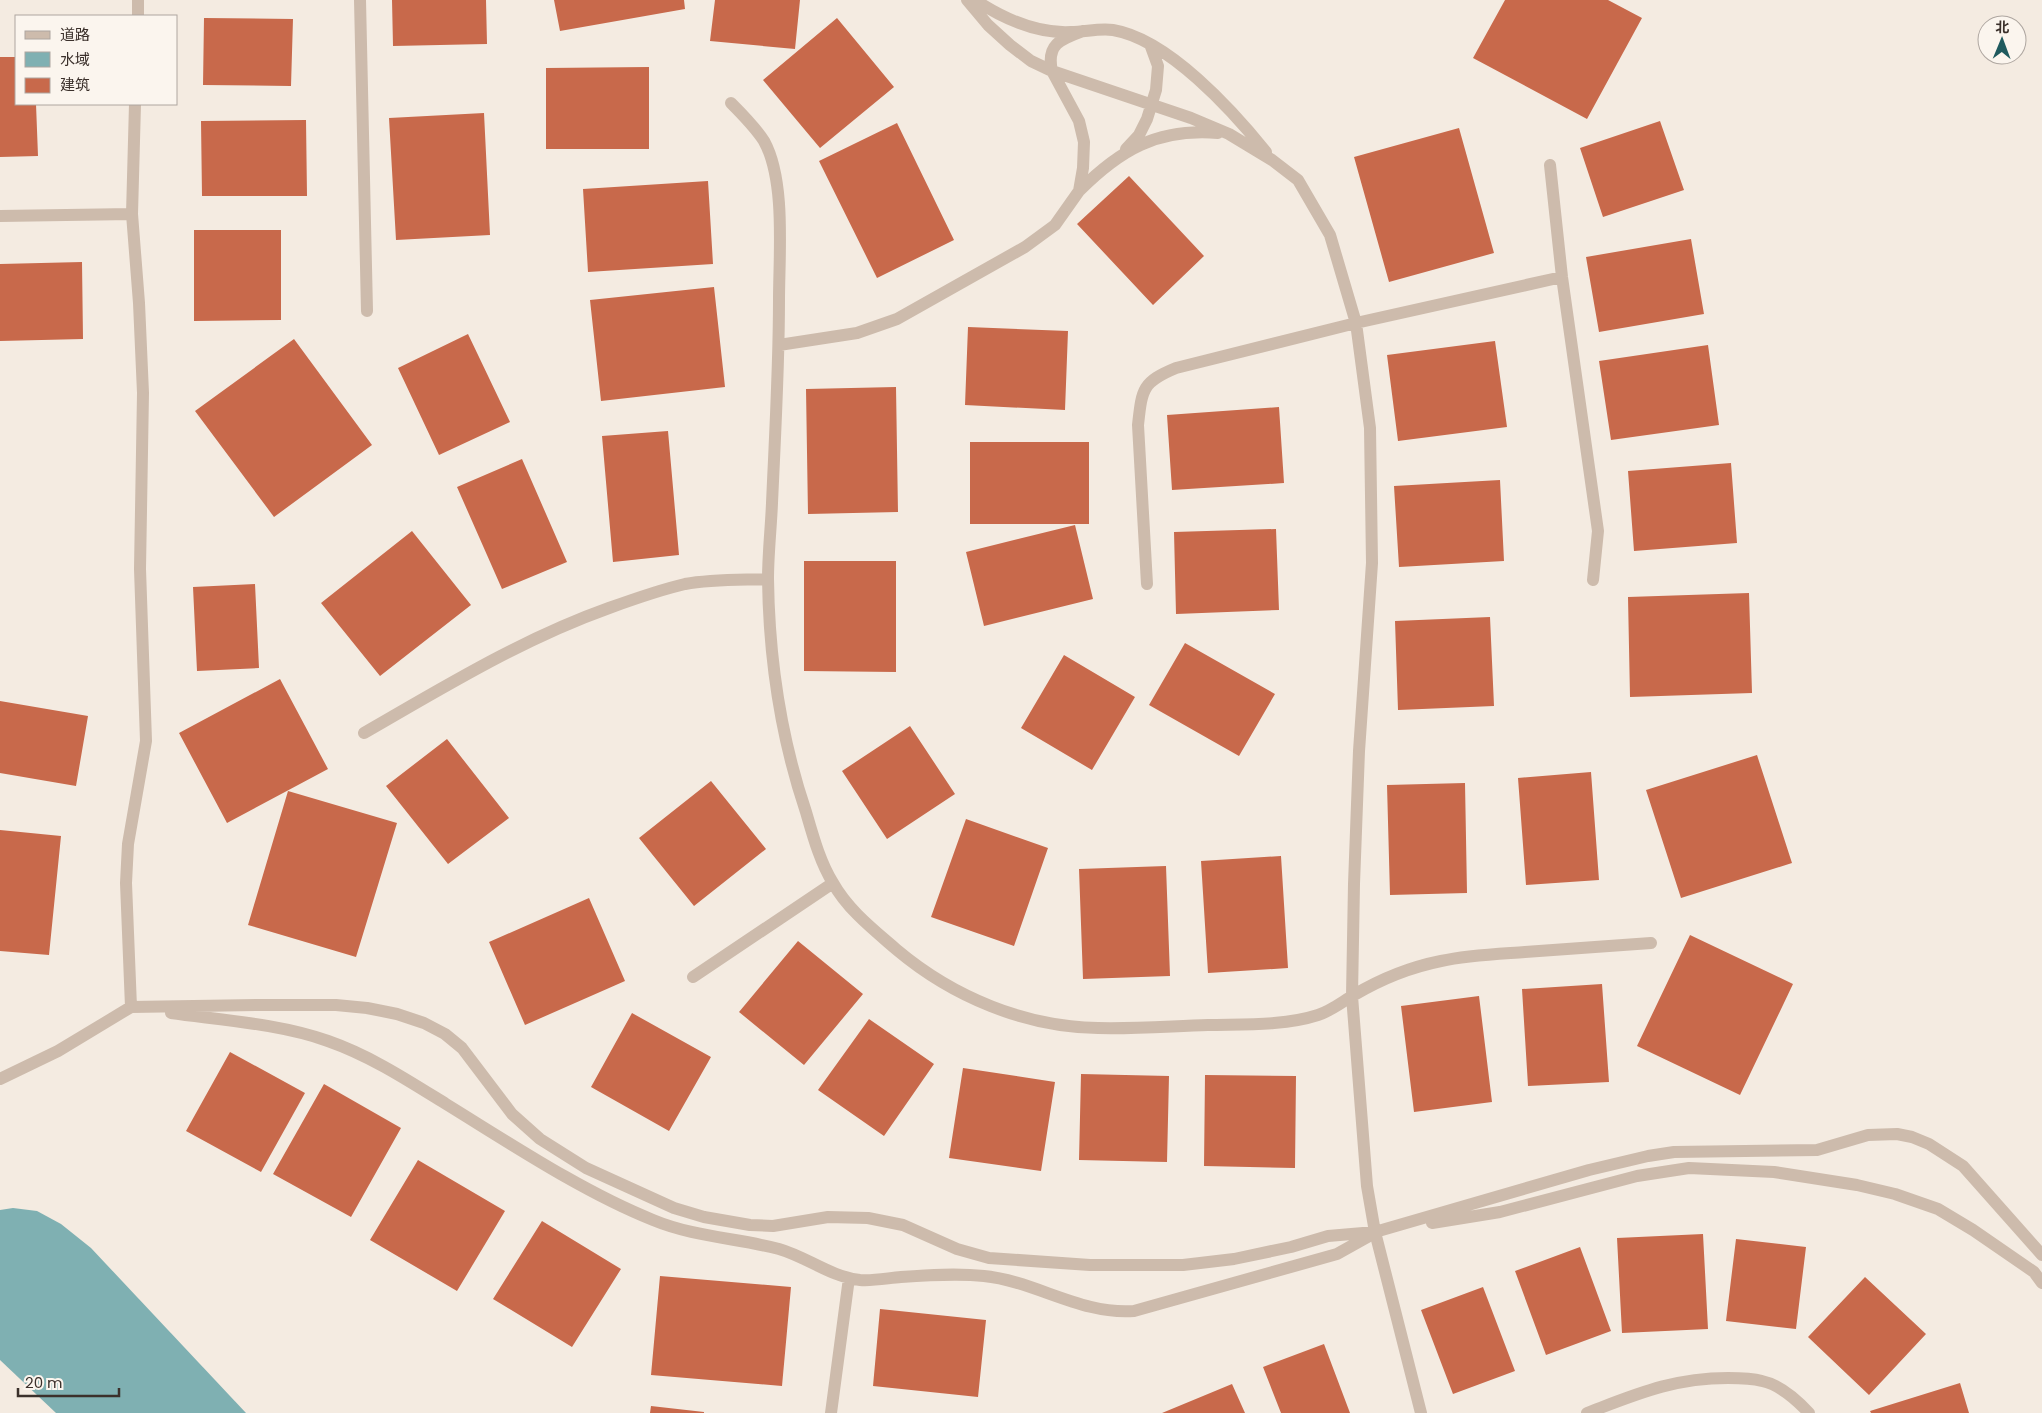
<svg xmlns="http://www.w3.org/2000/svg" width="2042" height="1413" font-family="Poppins,'Noto Sans SC',sans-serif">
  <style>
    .water { fill: #7fb0b2 }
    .building { fill: #c8694b }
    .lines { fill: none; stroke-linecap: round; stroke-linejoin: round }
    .minor { stroke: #cdbbac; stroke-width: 12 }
  </style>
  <rect width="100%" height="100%" fill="#f4ebe1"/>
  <!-- water -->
  <path class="water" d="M13,1208L37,1211L61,1224L91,1248L246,1413H56L0,1360V1210Z"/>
  <!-- building -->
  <path class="building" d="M392,0H486L487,44L393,46Z
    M554,0H684L685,9L560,31Z
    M715,0H800L795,49L710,41Z
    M1505,0H1608L1642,18L1587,119L1473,58Z
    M204,18L293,19L291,86L203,85Z
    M837,18L894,87L820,148L763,80Z
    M0,57H16V104H36L38,156L0,157Z
    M649,67V149H546V68Z
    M484,113L490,235L396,240L389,118Z
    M306,120L307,196H202L201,121Z
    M1660,121L1684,190L1603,217L1580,148Z
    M897,123L954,240L877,278L819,161Z
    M1459,128L1494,253L1389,282L1354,157Z
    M1129,176L1204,256L1153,305L1077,224Z
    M708,181L713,264L588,272L583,189Z
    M194,230H281V320L194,321Z
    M1691,239L1704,314L1599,332L1586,257Z
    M82,262L83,339L0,341V264Z
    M714,287L725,387L601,401L590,300Z
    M968,327L1068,331L1065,410L965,405Z
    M468,334L510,422L439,455L398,368Z
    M294,339L372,445L274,517L195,411Z
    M1495,341L1507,427L1398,441L1387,355Z
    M1708,345L1719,425L1611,440L1599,361Z
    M896,387L898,512L808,514L806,389Z
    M1279,407L1284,483L1172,490L1167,415Z
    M668,431L679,555L613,562L602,436Z
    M970,442H1089V524H970Z
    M522,459L567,562L502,589L457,487Z
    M1731,463L1737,543L1634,551L1628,471Z
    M1500,480L1504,561L1399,567L1394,486Z
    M1075,525L1093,599L984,626L966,552Z
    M1276,529L1279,610L1176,614L1174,532Z
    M412,531L471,605L380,676L321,603Z
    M804,561H896V672L804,671Z
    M255,584L259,668L197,671L193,587Z
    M1749,593L1752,693L1630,697L1628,597Z
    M1490,617L1494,706L1398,710L1395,621Z
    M1185,643L1275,694L1239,756L1149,705Z
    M1064,655L1135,697L1092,770L1021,728Z
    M280,679L328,769L227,823L179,733Z
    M0,701L88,716L76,786L0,773Z
    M910,726L955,794L887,839L842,771Z
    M447,739L509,818L448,864L386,786Z
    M1757,755L1792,863L1681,898L1646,790Z
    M1591,772L1599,880L1526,885L1518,778Z
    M711,781L766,849L694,906L639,838Z
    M1465,783L1467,893L1390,895L1387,785Z
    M288,791L397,823L356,957L248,925Z
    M966,819L1048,848L1014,946L931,917Z
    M0,830L61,836L49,955L0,951Z
    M1281,856L1288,968L1208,973L1201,861Z
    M1166,866L1170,976L1083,979L1079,869Z
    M589,898L625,981L525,1025L489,942Z
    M1690,935L1793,984L1740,1095L1637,1046Z
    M798,941L863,994L804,1065L739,1012Z
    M1602,984L1609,1082L1528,1086L1522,989Z
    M1479,996L1492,1102L1414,1112L1401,1006Z
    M632,1013L711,1057L669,1131L591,1087Z
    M869,1019L934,1064L884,1136L818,1090Z
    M230,1052L305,1093L261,1172L186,1131Z
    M963,1068L1055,1082L1041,1171L949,1158Z
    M1081,1074L1169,1076L1167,1162L1079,1160Z
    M1205,1075L1296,1076L1295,1168L1204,1166Z
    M324,1084L401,1128L351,1217L273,1174Z
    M418,1160L505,1211L457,1291L370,1240Z
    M542,1221L621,1269L572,1347L493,1299Z
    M1703,1234L1708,1329L1622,1333L1617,1238Z
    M1736,1239L1806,1247L1796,1329L1726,1321Z
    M1580,1247L1611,1331L1546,1355L1515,1271Z
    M660,1276L791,1287L782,1386L651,1375Z
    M1865,1277L1926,1334L1869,1395L1808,1337Z
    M1483,1287L1515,1371L1453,1394L1421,1310Z
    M880,1309L986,1320L978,1397L873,1386Z
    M1324,1344L1350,1413H1281L1263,1367Z
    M1960,1383L1969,1413H1871L1870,1411Z
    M1232,1384L1245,1413H1162Z
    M651,1406L704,1412V1413H650Z"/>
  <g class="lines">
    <!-- minor -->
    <path class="minor" d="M360,0L367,311
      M967,0L988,25L1010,45L1031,61L1052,71L1079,121L1084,142L1083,168L1079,191C1120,150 1157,128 1218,133
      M975,0C1004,19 1036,34 1071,32C1085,32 1099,28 1113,30C1168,39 1233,111 1266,152
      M138,16V0
      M1083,31C1061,39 1046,44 1052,71L1191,118L1229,134L1272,160L1298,180L1330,235L1356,323L1370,428L1372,563L1359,751L1354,884L1352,996L1367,1186L1375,1232L1421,1413
      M731,103C743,115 755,127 764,141C786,181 779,254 779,300C779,368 775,435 772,503C771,528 768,554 768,579C769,657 781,738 806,812C813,836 820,862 833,883C848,910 874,930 897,950C953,997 1025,1027 1098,1028C1135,1029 1172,1026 1208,1025C1243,1024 1284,1026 1318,1015C1331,1011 1342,1002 1354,995C1381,979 1411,967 1441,961C1468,955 1497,954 1525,952C1567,949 1609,946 1651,943
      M1126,149L1139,135L1147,119L1156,90L1158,66L1150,44
      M1550,165L1562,277L1598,531L1593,580
      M0,216L132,214
      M779,345L857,333L897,319L1025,247L1055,225L1079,191
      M1147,584L1138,425C1142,389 1142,382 1176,368L1356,323L1562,277
      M364,733C444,687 522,639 609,608C634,599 659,590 685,584C712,579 741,580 768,579
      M693,977L833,883
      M131,1007L126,883L128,844L146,741L140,569L143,393L139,303L132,214L135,104
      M171,1013C221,1020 281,1024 328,1041C371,1056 409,1081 446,1104C511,1144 583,1192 653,1220C694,1237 737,1238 779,1249C807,1257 831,1277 860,1280C874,1281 888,1278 901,1277C928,1275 957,1273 984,1276C1035,1281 1081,1315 1134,1311L1337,1254L1371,1235
      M0,1079L58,1051L131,1007L262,1005H336L367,1008L397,1014L424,1023L445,1034L462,1048L512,1114L540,1139L586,1168L674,1208L704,1217L750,1225L773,1226L828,1217L868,1218L903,1225L957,1249L989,1258L1090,1265H1183L1234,1259L1291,1247L1328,1236L1375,1232L1589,1170L1648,1156L1674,1152L1817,1150L1868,1135L1897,1134L1912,1137L1929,1144L1963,1166L2042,1255
      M1432,1223L1500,1212L1637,1176L1689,1168L1774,1172L1857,1185L1895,1194L1938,1209L1973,1230L2034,1272L2042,1283
      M831,1413L849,1278
      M1587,1413C1637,1394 1673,1378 1728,1378C1739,1378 1751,1378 1762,1381C1781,1385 1797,1400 1809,1413"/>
  </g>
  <!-- legend -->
  <rect x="15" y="15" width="162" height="90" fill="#fbf5ee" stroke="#aea6a0"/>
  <rect x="25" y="31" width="25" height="8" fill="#cdbbac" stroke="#aea6a0"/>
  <text x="60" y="40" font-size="15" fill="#3b302b">道路</text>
  <rect x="25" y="52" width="25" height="15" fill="#7fb0b2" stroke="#aea6a0"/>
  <text x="60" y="65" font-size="15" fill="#3b302b">水域</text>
  <rect x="25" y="78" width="25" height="15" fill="#c8694b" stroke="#aea6a0"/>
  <text x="60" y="90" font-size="15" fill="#3b302b">建筑</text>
  <!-- north arrow -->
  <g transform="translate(2002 40) rotate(1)"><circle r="24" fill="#fbf5ee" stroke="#aea6a0"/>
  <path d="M0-4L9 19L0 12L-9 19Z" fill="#1f5a5e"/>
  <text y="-8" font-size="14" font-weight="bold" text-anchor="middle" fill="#3b302b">北</text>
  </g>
  <!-- scale -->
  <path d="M18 1388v8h101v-8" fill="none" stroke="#3b302b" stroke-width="2.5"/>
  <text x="25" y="1388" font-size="15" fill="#3b302b" stroke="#fbf5ee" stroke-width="4" paint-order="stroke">20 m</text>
</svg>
